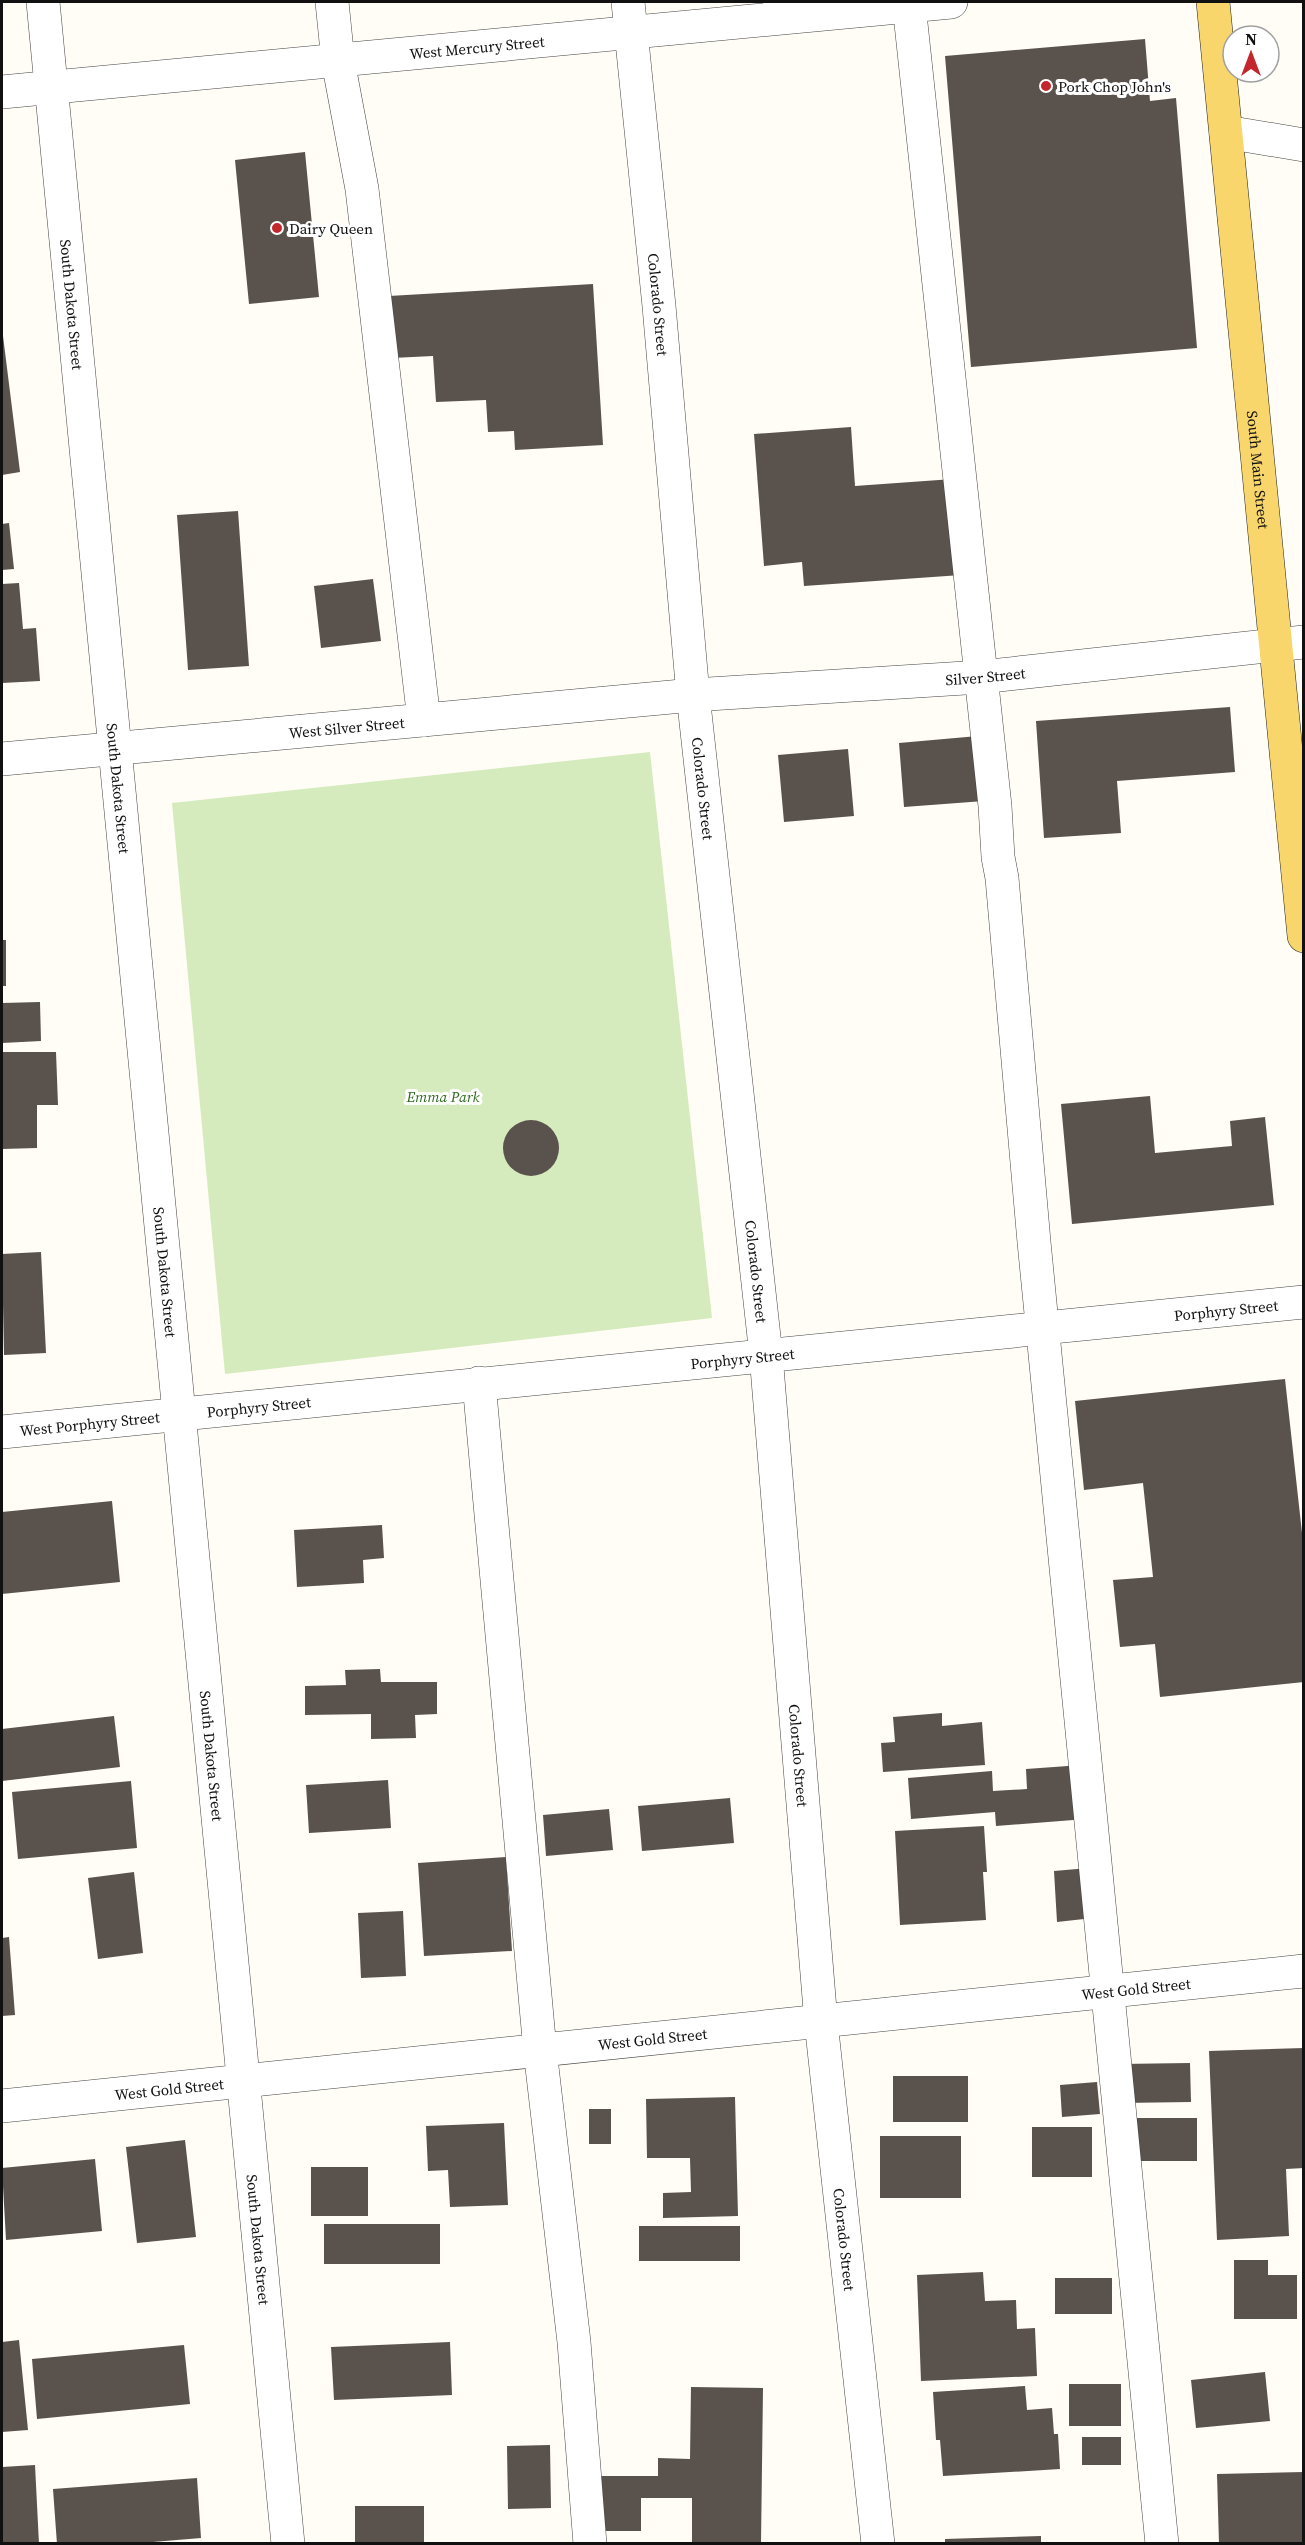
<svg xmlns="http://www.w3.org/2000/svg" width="1305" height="2545" font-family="'Source Serif 4',serif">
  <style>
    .green { fill: #d5ebbd }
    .building { fill: #5a524d }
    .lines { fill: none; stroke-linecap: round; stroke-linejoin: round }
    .minor-casing { stroke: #444; stroke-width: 34 }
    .major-casing { stroke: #222; stroke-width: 34 }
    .minor { stroke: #fff; stroke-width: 33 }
    .major { stroke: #f9d66b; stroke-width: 33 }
    .poi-dot { fill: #c4262e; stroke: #fff; stroke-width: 2 }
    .labels { text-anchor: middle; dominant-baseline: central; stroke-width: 6; stroke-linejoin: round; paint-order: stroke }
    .street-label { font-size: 15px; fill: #111; stroke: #fff }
    .poi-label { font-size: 15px; fill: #111; stroke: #fff; text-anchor: start }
    .park-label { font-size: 15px; font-style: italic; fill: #2f6b1f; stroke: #fff }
  </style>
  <rect width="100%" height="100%" fill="#fffdf5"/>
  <!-- green -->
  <path class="green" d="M650,752L712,1318L225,1374L172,803Z"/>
  <!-- building -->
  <path class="building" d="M1145,39L1150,101L1176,98L1197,348L971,367L945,56Z
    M305,152L319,297L249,304L235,160Z
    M593,284L603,445L515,450L514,431L488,432L486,400L436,402L433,356L392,358L389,296Z
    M2,328L20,472L2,475Z
    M851,427L855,486L953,479L961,575L804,586L802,562L764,566L754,434Z
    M238,511L249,666L188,670L177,515Z
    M9,523L14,569L2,570V524Z
    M373,579L381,641L321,648L314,586Z
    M19,583L23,629L36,628L40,681L2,683V584Z
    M1230,707L1235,772L1117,781L1121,833L1044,838L1036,721Z
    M978,736L984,801L904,807L899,743Z
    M848,749L854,816L784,822L778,755Z
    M2,940H6V986H2Z
    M40,1002L41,1041L2,1043V1003Z
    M2,1052H56L58,1105H37V1148L2,1149Z
    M1150,1096L1155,1153L1232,1146L1230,1121L1265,1117L1274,1205L1072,1224L1061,1104Z
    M503 1148a28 28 0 1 1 56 0a28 28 0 1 1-56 0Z
    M41,1252L46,1353L4,1355L2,1254Z
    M1285,1379L1304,1551V1682L1160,1697L1155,1644L1120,1647L1113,1580L1153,1577L1143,1483L1084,1490L1075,1401Z
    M112,1501L120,1582L2,1594V1512Z
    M382,1525L384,1558L363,1560L364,1583L297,1587L294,1530Z
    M380,1669L381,1682H437V1714L415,1715L416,1738L371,1739V1714L305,1715V1686L346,1685L345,1670Z
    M942,1713V1726L982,1722L985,1765L883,1772L881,1743L895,1742L893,1717Z
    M114,1716L120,1767L2,1781V1729Z
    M1082,1765L1086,1819L996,1826L995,1812L911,1819L908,1778L992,1771L993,1791L1027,1789L1026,1769Z
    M388,1780L391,1828L309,1833L306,1785Z
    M131,1781L137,1848L18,1859L12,1792Z
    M730,1798L734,1843L642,1851L638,1806Z
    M609,1809L613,1850L546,1856L543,1815Z
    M984,1826L987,1872H983L986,1920L900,1925L895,1831Z
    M506,1857L512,1951L424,1956L418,1863Z
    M1089,1868L1093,1918L1057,1922L1054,1871Z
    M134,1872L143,1953L98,1959L88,1878Z
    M403,1911L406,1976L361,1978L358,1913Z
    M9,1937L15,2015L2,2016V1938Z
    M1304,2048V2168L1286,2169L1289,2236L1217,2240L1209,2051Z
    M1190,2063L1191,2102L1121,2103L1120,2064Z
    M893,2076H968V2122H893Z
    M1097,2082L1100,2114L1062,2117L1060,2085Z
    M735,2097L738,2216L663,2218V2193L691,2192L690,2158H647L646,2099Z
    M589,2109H611V2144H589Z
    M1127,2118H1197V2161H1127Z
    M504,2123L508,2205L450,2207L448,2170L428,2171L426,2126Z
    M1032,2127H1092V2177H1032Z
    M880,2136H961V2198H880Z
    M185,2140L196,2237L137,2243L126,2147Z
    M95,2159L102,2231L6,2240L2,2168Z
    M311,2167H368V2216H311Z
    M324,2224H440V2264H324Z
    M639,2226H740V2261H639Z
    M1234,2260H1268V2275H1297V2319H1234Z
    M983,2272L985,2301L1016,2300L1017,2329L1035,2328L1037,2376L921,2381L917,2275Z
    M1055,2278H1112V2314H1055Z
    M19,2340L28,2430L2,2432V2342Z
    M450,2342L452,2395L334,2400L331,2347Z
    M184,2345L190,2404L37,2419L32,2359Z
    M1265,2372L1270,2421L1196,2428L1191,2380Z
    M1069,2384H1121V2426H1069Z
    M1025,2386L1027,2410L1052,2408L1054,2434H1058L1060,2469L943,2476L940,2440H936L933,2392Z
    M691,2387L763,2388L761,2544L692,2543V2498H641V2531H591L592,2476H658V2458L690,2459Z
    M1082,2437H1121V2465H1082Z
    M550,2445L551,2508L508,2509L507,2446Z
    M35,2465L39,2544H3L2,2467Z
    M1304,2472V2544H1219L1217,2474Z
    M197,2478L201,2538L129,2544H57L53,2489Z
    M355,2506H424V2544H355Z
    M1041,2536V2544H945V2539Z"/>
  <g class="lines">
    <!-- minor casing -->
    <g class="minor-casing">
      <g id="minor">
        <path id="s1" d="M43,2L288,2544"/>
        <path d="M332,2L338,61L362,189L424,720"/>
        <path id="s2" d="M628,2L659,306L693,695L766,1355L821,2022L878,2544"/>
        <path d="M909,5L995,806L998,857L1002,878L1034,1242L1162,2544"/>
        <path id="s3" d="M2,92L951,2"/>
        <path d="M1226,132L1304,145"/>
        <path id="s4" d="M2,759L693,695L981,677L1304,642"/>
        <path d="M479,1383L540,2050L574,2342L590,2544"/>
        <path id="s5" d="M2,1432L1304,1302"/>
        <path id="s6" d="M2,2106L1304,1971"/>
      </g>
    </g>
    <!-- major casing -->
    <g class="major-casing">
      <g id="major">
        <path id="s7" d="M1213,2L1304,936"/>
      </g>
    </g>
    <!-- minor -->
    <use href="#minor" class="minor"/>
    <!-- major -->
    <use href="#major" class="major"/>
  </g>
  <!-- markers -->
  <g class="poi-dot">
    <circle cx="1046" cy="86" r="6"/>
    <circle cx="277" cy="228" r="6"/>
  </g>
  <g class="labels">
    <!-- street labels -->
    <g class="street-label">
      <text stroke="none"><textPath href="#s3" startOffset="477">West Mercury Street</textPath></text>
      <text stroke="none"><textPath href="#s1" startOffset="304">South Dakota Street</textPath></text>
      <text stroke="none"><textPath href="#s2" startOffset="304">Colorado Street</textPath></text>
      <text stroke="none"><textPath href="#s7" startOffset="470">South Main Street</textPath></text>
      <text stroke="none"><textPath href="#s4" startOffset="987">Silver Street</textPath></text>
      <text stroke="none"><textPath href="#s4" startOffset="346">West Silver Street</textPath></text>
      <text stroke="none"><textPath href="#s1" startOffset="790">South Dakota Street</textPath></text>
      <text stroke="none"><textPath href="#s2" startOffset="790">Colorado Street</textPath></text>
      <text stroke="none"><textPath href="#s1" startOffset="1276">South Dakota Street</textPath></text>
      <text stroke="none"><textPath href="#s2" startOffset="1276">Colorado Street</textPath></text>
      <text stroke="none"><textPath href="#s5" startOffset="1230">Porphyry Street</textPath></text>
      <text stroke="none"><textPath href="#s5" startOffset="744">Porphyry Street</textPath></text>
      <text stroke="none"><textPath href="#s5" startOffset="258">Porphyry Street</textPath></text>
      <text stroke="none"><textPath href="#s5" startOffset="88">West Porphyry Street</textPath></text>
      <text stroke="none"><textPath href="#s1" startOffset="1762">South Dakota Street</textPath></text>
      <text stroke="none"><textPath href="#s2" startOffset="1762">Colorado Street</textPath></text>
      <text stroke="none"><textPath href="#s6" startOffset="1140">West Gold Street</textPath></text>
      <text stroke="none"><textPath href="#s6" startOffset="654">West Gold Street</textPath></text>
      <text stroke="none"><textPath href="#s6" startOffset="168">West Gold Street</textPath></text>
      <text stroke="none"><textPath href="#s1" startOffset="2248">South Dakota Street</textPath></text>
      <text stroke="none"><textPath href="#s2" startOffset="2248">Colorado Street</textPath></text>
    </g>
    <!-- poi labels -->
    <g class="poi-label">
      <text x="1058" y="86">Pork Chop John's</text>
      <text x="289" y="228">Dairy Queen</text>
    </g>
    <!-- park labels -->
    <g class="park-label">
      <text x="443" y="1096">Emma Park</text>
    </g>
  </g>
  <!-- border -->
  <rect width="1305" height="2545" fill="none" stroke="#111111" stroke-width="6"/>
  <!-- north arrow -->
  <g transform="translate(1251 54)"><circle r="28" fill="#ffffff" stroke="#a0a0a0" stroke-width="1.5"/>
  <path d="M0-4.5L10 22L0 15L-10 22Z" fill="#c4262e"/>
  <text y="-9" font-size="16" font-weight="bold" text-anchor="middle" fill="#111111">N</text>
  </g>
</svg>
